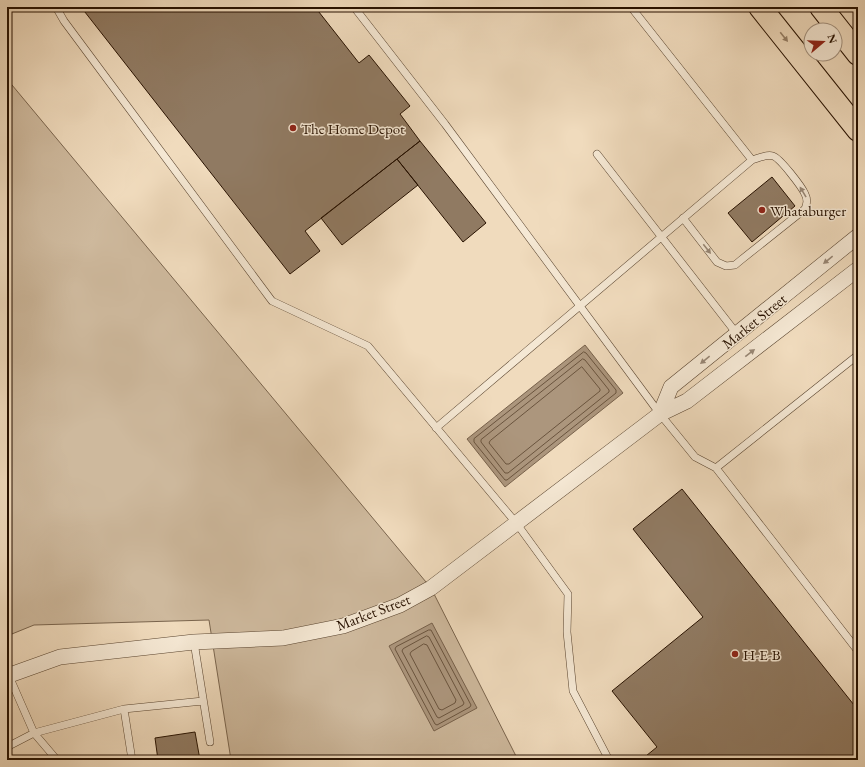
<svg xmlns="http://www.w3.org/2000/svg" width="865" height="767" font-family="'EB Garamond',serif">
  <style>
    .green { fill: #ceb99d; stroke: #7a654e }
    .water { fill: #ac967d; stroke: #77614b }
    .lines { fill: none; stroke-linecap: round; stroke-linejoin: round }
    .shore { stroke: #6a543e; stroke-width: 1 }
    .building { fill: #907a62; stroke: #271100 }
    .lane-casing { stroke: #59442f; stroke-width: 8 }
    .street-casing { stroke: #59442f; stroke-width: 16 }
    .primary-casing { stroke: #271100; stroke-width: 24 }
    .lane { stroke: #f5e8d4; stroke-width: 7 }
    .street { stroke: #f5e8d4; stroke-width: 15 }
    .primary { stroke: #f0dbbd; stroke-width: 22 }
    .oneway { fill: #968068 }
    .oneway2 { fill: #988775 }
    .poi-dot { fill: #8f2418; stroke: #f5e8d4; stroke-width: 1.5 }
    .labels { text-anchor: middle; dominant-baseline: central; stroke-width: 3; stroke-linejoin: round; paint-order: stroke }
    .poi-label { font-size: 15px; fill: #271100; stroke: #f5e8d4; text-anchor: start }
    .street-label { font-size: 15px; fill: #271100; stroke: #f5e8d4 }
  </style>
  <rect width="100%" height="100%" fill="#f0dbbd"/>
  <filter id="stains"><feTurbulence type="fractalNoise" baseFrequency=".005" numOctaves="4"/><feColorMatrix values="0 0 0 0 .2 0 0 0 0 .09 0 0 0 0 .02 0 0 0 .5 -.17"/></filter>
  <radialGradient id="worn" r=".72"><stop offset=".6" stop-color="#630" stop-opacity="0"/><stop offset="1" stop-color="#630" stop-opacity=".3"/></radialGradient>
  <!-- green -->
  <path class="green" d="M7,79L431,588L518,760H231L209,620L34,625L7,636Z"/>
  <!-- water -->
  <path class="water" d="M585,345L623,393L505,487L467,439Z
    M432,623L477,708L434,731L389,646Z"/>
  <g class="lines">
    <!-- shore -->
    <path class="shore" d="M584,352L586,353L616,390V393L507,480H505L474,442V439Z
      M583,359L585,360L609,390V392L508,473H505L481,442V440Z
      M582,367L600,389V391L509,464H506L489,443L490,441Z
      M429,630H431L471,705L470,707L437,725L435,724L395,649L396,647Z
      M427,636L429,637L464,703L463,705L439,718L437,717L402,651L403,649Z
      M424,644L427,645L456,700L455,703L442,710L439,709L410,654L411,652Z"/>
  </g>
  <!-- building -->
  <path class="building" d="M81,7H315L359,63L369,55L410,106L400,114L420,141L305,231L320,251L290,274Z
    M420,141L486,223L463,242L397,159Z
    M397,159L418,185L342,245L321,218Z
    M772,177L795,206L752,242L728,213Z
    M682,489L858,710V760H641L657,747L612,691L703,617L633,529Z
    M195,732L200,760H158L155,738Z"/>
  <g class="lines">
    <!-- lane casing -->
    <g class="lane-casing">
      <path id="lane" d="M56,7L64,21L272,301L368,346L517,524L568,594L567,632L573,691L609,760
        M354,7L445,124L660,414L695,457L716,468L858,651
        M597,154L737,334
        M683,218L717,262L726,266L735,265L741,260L805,209C807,204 808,200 805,194C802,187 780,158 773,156C766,154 759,158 752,160
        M436,428L752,160L631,7
        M716,468L858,355
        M194,642L210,742
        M9,676L34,733L57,760
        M124,709L132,760
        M7,747L34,733L124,709L203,701"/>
    </g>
    <!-- street casing -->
    <g class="street-casing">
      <path id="street" d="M660,414L671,387L858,236
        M7,676L60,657L194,642L283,638L343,626L400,605L431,588L660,414L687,401L858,269"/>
    </g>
    <!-- primary casing -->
    <g class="primary-casing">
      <path id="primary" d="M760,7L858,130
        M821,7L858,54"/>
    </g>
    <!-- lane -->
    <use href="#lane" class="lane"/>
    <!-- street -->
    <use href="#street" class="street"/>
    <!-- primary -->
    <use href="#primary" class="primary"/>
  </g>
  <!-- one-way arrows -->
  <defs><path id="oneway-solid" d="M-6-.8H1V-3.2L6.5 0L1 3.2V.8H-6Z"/></defs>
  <use class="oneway" href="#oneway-solid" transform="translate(784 37) rotate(51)"/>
  <g class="oneway2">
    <use href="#oneway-solid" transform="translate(803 192) rotate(-121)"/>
    <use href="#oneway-solid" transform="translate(707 249) rotate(52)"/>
    <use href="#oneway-solid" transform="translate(828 260) rotate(141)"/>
    <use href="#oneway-solid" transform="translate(750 353) rotate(-38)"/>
    <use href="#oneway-solid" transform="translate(705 360) rotate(141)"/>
  </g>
  <!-- markers -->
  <g class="poi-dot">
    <circle cx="293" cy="128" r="4"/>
    <circle cx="762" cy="210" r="4"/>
    <circle cx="735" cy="654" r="4"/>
  </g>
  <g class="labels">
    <!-- poi labels -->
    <g class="poi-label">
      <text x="301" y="128">The Home Depot</text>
      <text x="770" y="210">Whataburger</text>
      <text x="743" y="654">H-E-B</text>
    </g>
    <!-- street labels -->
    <g class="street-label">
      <text transform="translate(754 321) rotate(-39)">Market Street</text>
      <text transform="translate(373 612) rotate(-21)">Market Street</text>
    </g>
  </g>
  <!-- margin -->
  <rect width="865" height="767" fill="none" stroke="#f0dbbd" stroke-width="24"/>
  <rect x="8" y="8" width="849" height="751" fill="none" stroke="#271100" stroke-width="2"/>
  <rect x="12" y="12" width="841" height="743" fill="none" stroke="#271100"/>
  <!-- north arrow -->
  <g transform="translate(823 42) rotate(71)"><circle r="19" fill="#f5e8d4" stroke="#a3927f"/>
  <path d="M0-3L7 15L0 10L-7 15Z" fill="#8f2418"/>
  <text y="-6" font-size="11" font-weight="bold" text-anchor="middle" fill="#271100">N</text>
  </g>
  <rect width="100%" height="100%" filter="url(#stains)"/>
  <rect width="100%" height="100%" fill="url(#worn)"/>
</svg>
